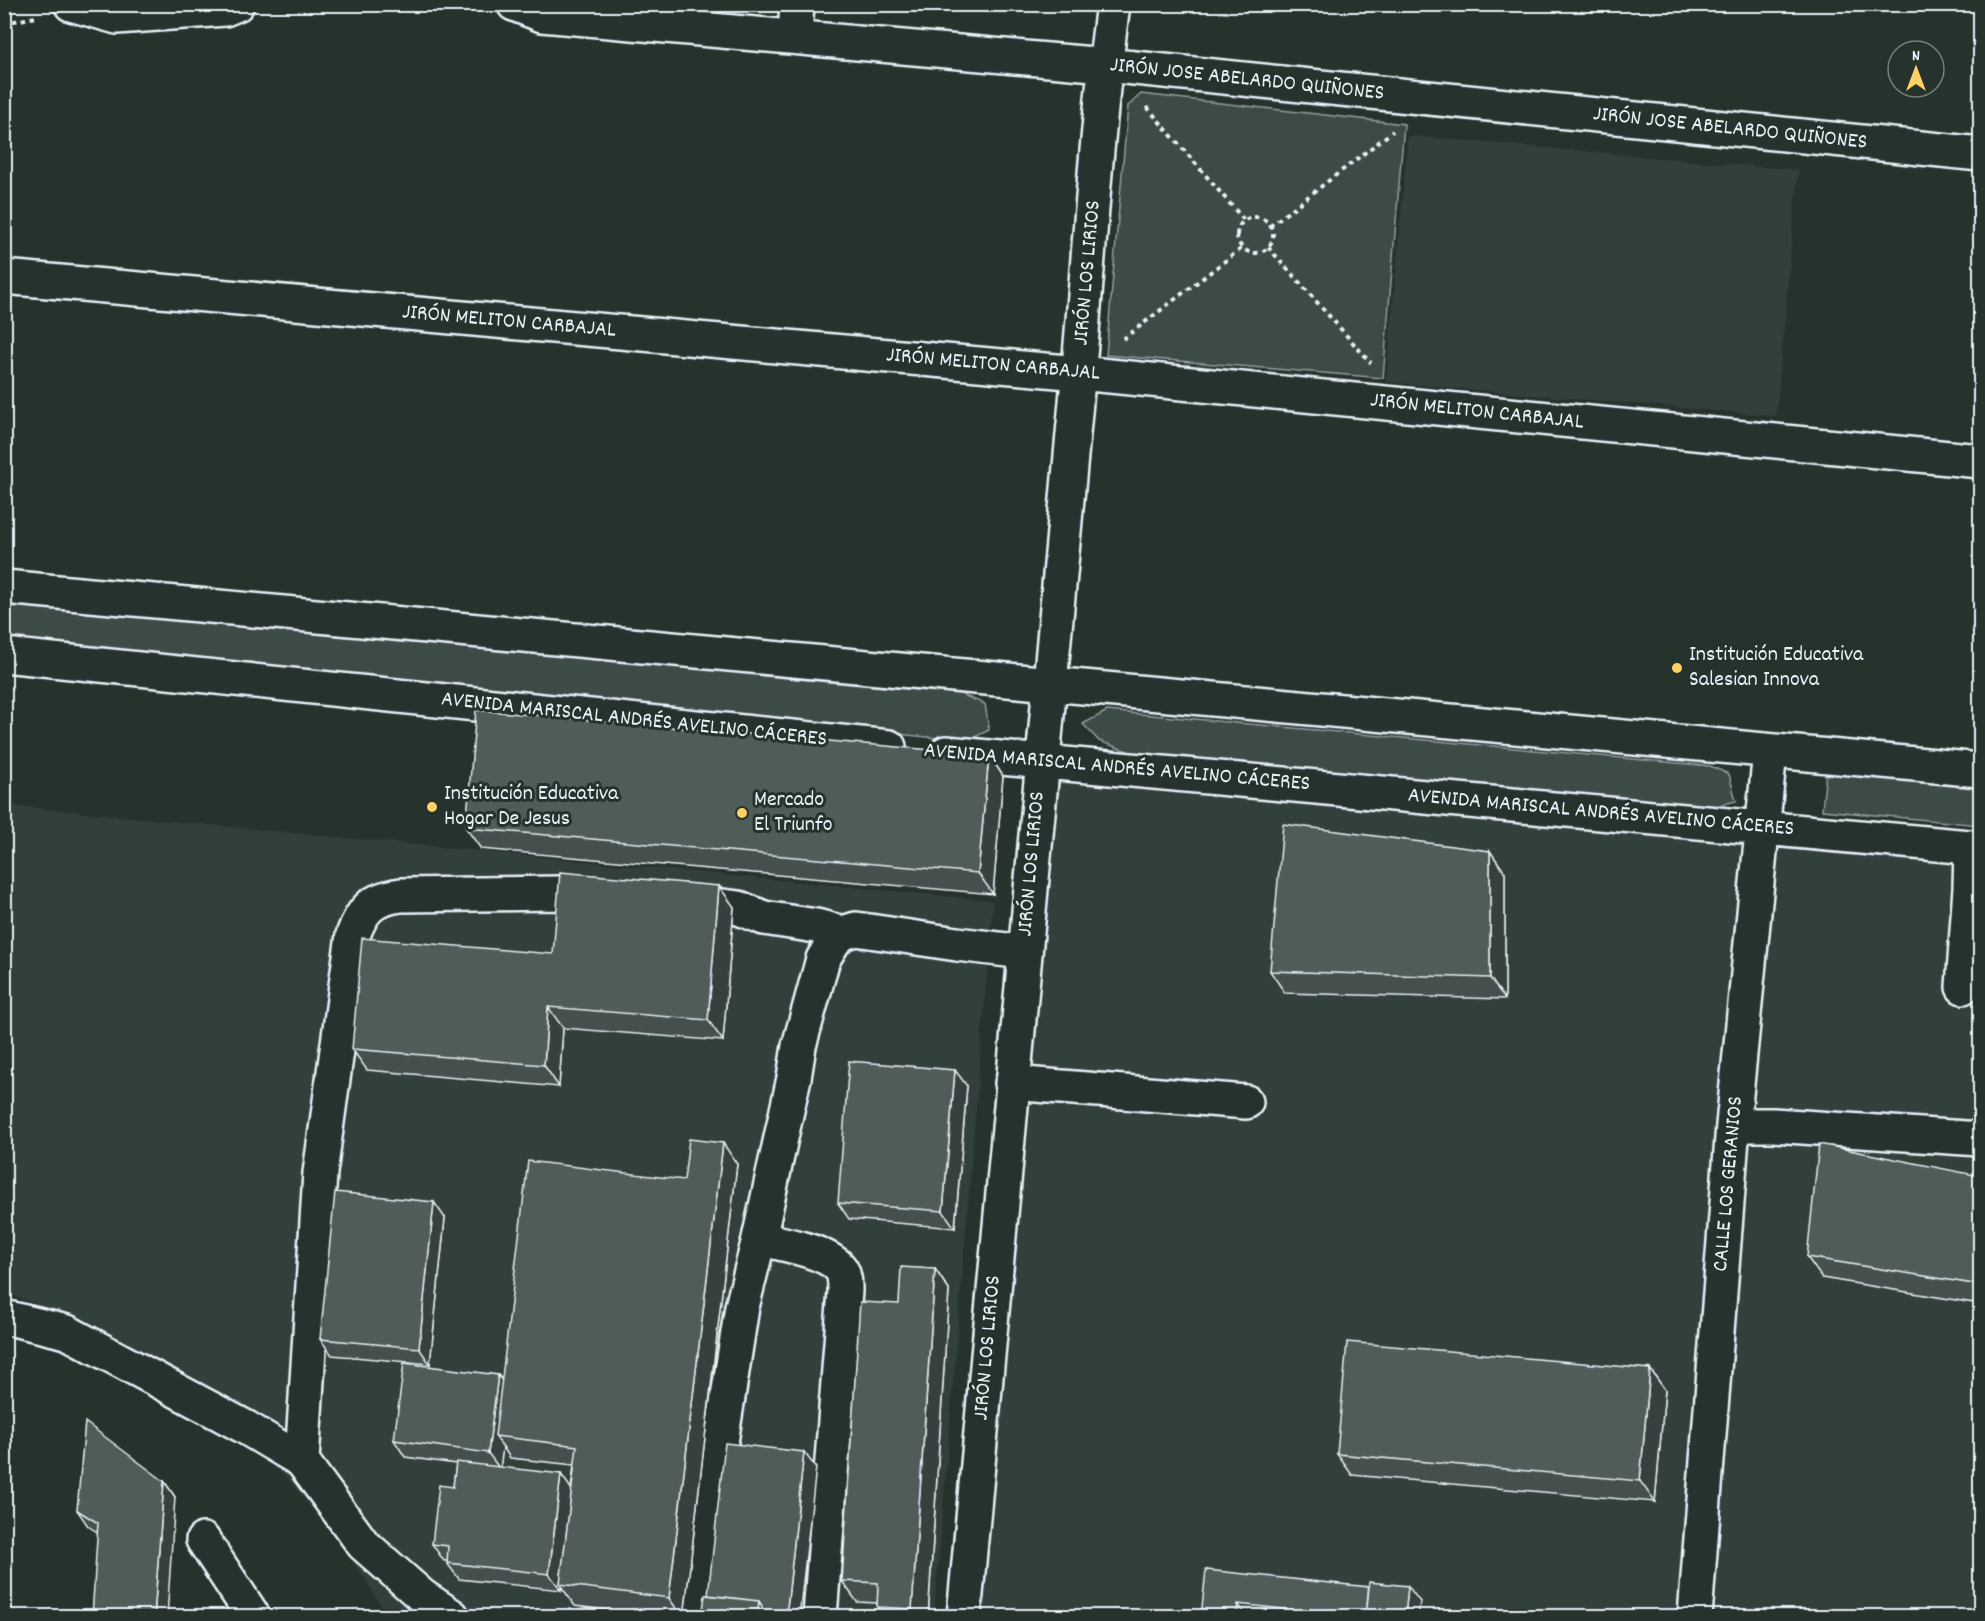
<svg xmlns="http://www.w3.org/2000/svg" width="1985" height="1621" font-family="Dekko,sans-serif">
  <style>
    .built { fill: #333f3a }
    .green { fill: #3e4b47; stroke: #939ea0; stroke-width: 1.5 }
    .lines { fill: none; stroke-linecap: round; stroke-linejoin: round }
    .minor-casing { stroke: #e8f1f8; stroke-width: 38 }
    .path { stroke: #e8f1f8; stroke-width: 4; stroke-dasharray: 4.5 4.5; stroke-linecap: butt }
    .minor { stroke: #26332d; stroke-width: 33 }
    .wall { fill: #454f4d; stroke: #e8f1f8; stroke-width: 1.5; fill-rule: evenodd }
    .shaded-wall { fill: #38403e; stroke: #e8f1f8; stroke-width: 1.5 }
    .building { fill: #505c59; stroke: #e8f1f8; stroke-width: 1.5 }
    .poi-dot { fill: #ffd166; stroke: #26332d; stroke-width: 2 }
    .labels { text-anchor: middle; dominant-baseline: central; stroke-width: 6; stroke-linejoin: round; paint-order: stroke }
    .street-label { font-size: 22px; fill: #e8f1f8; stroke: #26332d }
    .poi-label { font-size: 22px; fill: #e8f1f8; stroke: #26332d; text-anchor: start }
  </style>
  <rect width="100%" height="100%" fill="#26332d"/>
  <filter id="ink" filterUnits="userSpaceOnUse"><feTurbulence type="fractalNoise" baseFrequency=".0167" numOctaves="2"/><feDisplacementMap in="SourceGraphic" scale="12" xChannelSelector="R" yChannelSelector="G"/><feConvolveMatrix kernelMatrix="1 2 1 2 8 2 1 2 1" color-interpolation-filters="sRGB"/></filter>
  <g filter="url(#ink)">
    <!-- built -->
    <path class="built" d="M1408,136L1798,170L1776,416L1386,382Z
      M1026,778L1980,863V1616H956Z
      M5,805L993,901L934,1616H386L369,1585L331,1531L289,1480L243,1433L88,1327L31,1302L5,1292Z"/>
    <!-- green -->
    <path class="green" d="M1141,94L1404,124L1383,378L1106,355L1128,106Z
      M4,595L955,692L985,704L989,730L967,741L5,644Z
      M1107,711L1710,766L1729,774L1736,801L1711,807L1142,756L1099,741L1083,724Z
      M1826,772L1980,788V825L1822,810Z"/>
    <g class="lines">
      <!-- minor casing -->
      <g class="minor-casing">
        <path id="minor" d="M71,4L117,17L225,9L237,4
          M514,4L542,15L1105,65L1980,154
          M795,36L797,4
          M4,277L1079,373L1980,461
          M4,587L1980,770
          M4,655L889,747
          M946,753L1980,848
          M691,902L739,908L764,918L816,926L843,933
          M1963,987L1970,888L1971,847
          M1012,1083L1246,1102
          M1733,1125H1773L1980,1139
          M759,1239C780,1243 826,1251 840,1268C845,1274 845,1284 845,1291L820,1616
          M4,1317L67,1332L245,1427L302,1461L363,1544L422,1596L452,1616
          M302,1461L320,1173L353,935C363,908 372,899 401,895L558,893L603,895
          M203,1540L253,1616
          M694,1616L742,1307L759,1239L794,1078L799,1046L823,959L834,941L843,933L856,929L957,944L1024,952
          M964,1616C999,1222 1034,828 1073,434C1087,291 1094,147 1113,4
          M1695,1616L1733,1125L1770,751"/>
      </g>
      <!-- path -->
      <path class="path" d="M4,23L36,17
        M1147,107L1244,220
        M1237 235a18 18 0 1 1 36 0a18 18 0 1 1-36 0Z
        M1270,226L1393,131
        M1268,247L1371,363
        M1123,339L1242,248"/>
      <!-- minor -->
      <use href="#minor" class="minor"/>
    </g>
    <!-- wall -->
    <path class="wall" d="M989,755L1003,776L993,894L481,849L466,828Z
      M1490,851L1505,873V999L1285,993L1270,971Z
      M734,907L723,1041L563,1028L559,1087L367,1070L352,1049L553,954Z
      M967,1086L955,1228L849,1219L838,1203Z
      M737,1164L684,1617H664L575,1606L561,1586V1590L459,1579L447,1563V1561H444L432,1544L453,1487L456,1464L405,1457L394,1440L498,1375L502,1380L684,1180ZM503,1447L510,1458L574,1465L571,1489L500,1467Z
      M1980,1176V1304L1822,1278L1807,1257Z
      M445,1218L430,1364L332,1355L320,1339Z
      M935,1269L949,1290L928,1617H884L877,1607V1603L857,1602L842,1581L899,1304Z
      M1650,1369L1665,1390L1655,1502L1352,1475L1337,1454Z
      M164,1481L175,1497L97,1532L88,1526L77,1510Z
      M1206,1570L1420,1602L1418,1617H1261L1246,1615Z"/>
    <!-- shaded-wall -->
    <path class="shaded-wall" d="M989,755L1003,776L993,894L978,873Z
      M1490,851L1505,873V999L1490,978Z
      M719,886L734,907L723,1041L708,1020Z
      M548,1007L563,1028L559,1087L544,1065Z
      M955,1070L967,1086L955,1228L943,1211Z
      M723,1143L737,1164L684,1617H682L669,1598Z
      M434,1202L445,1218L430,1364L419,1348Z
      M935,1269L949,1290L928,1617H917L912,1609Z
      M1650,1369L1665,1390L1655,1502L1640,1481Z
      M498,1375L510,1392L495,1436L503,1447L500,1469L488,1453Z
      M804,1452L816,1468L799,1617H786Z
      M561,1474L572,1490L560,1584L561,1586V1590L549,1574Z
      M164,1481L175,1497L167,1617H154Z
      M1408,1586L1420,1602L1418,1617H1405Z
      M759,1601L770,1617H757Z
      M1238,1604L1246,1615V1617H1237Z"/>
    <!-- building -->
    <path class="building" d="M476,710L989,755L978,873L466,828Z
      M1283,824L1490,851V978L1270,971Z
      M560,872L719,886L708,1020L548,1007L544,1065L352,1049L362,938L553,954Z
      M849,1061L955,1070L943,1211L838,1203Z
      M689,1139L723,1143L669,1598L560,1584L577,1446L495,1436L528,1161L684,1180Z
      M1819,1144L1980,1176V1285L1807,1257Z
      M335,1192L434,1202L419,1348L320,1339Z
      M901,1267L935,1269L912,1609L877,1607L878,1583L842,1581L860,1302L899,1304Z
      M1347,1342L1650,1369L1640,1481L1337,1454Z
      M404,1363L498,1375L488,1453L394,1440Z
      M85,1422L164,1481L154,1617H92L98,1523L77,1510Z
      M725,1443L804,1452L786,1617H761L762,1606L759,1601L708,1595Z
      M456,1462L561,1474L549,1574L447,1563L448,1546L432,1544L439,1485L453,1487Z
      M1206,1570L1369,1587L1366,1617H1356L1238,1604L1237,1617H1201Z
      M1369,1582L1408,1586L1405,1617H1366Z
      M1980,1587V1617H1978Z
      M705,1595L759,1601L757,1617H702Z"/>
  </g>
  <!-- markers -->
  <g class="poi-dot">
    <circle cx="1677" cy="668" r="6"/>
    <circle cx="432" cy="807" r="6"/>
    <circle cx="742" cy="813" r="6"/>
  </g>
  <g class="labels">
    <!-- street labels -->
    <g class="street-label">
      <text transform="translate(1247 80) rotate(6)">JIRÓN JOSE ABELARDO QUIÑONES</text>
      <text transform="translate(1730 129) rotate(6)">JIRÓN JOSE ABELARDO QUIÑONES</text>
      <text transform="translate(1088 273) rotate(-85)">JIRÓN LOS LIRIOS</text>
      <text transform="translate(509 322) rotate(5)">JIRÓN MELITON CARBAJAL</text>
      <text transform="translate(993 365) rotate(5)">JIRÓN MELITON CARBAJAL</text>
      <text transform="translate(1477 412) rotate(6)">JIRÓN MELITON CARBAJAL</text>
      <text transform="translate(634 720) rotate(6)">AVENIDA MARISCAL ANDRÉS AVELINO CÁCERES</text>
      <text transform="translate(1117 768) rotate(5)">AVENIDA MARISCAL ANDRÉS AVELINO CÁCERES</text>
      <text transform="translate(1601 813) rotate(5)">AVENIDA MARISCAL ANDRÉS AVELINO CÁCERES</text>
      <text transform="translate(1032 864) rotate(-85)">JIRÓN LOS LIRIOS</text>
      <text transform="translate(1729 1184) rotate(-85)">CALLE LOS GERANIOS</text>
      <text transform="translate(988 1348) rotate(-85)">JIRÓN LOS LIRIOS</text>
    </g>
    <!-- poi labels -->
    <g class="poi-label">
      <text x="1689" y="655">Institución Educativa<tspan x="1689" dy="25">Salesian Innova</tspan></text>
      <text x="444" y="794">Institución Educativa<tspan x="444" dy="25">Hogar De Jesus</tspan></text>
      <text x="754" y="800">Mercado<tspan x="754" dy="25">El Triunfo</tspan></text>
    </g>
  </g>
  <!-- margin -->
  <rect width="1985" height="1621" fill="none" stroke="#26332d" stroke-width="24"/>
  <rect x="12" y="12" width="1961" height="1597" fill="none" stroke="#e8f1f8" stroke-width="2" filter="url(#ink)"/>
  <!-- north arrow -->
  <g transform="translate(1916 69)"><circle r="28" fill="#26332d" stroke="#747f7e" stroke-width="1.5"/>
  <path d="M0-4.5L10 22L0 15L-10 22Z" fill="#ffd166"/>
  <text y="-9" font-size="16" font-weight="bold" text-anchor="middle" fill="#e8f1f8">N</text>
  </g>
</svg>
